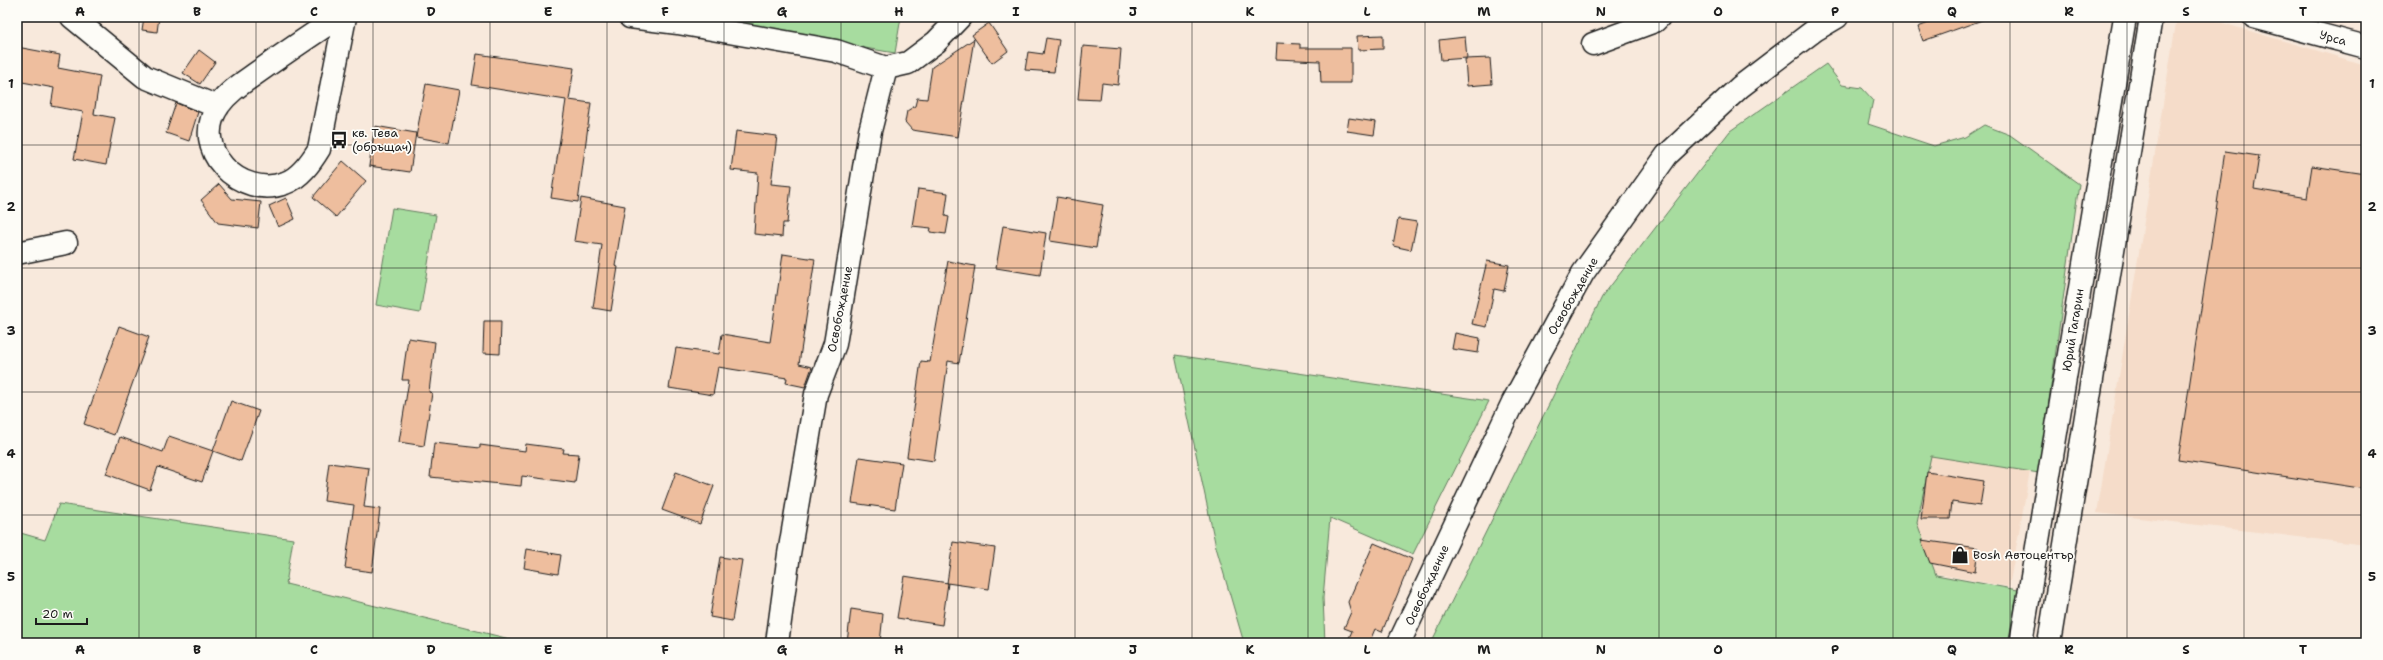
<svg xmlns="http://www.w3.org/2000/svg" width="2383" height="660" font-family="'Shantell Sans',sans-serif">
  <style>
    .built { fill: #f5dcc9 }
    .green { fill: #a7dc9f; stroke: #627c5e }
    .building { fill: #eebe9e; stroke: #1c1c1c }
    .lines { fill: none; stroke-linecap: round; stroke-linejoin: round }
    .minor-casing { stroke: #1c1c1c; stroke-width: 25 }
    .minor { stroke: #fdfcf7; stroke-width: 22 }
    .grid { fill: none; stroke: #1c1c1c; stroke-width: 1; stroke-opacity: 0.55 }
    .labels { text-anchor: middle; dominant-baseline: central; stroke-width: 3.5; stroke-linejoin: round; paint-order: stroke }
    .street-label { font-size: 12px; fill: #1c1c1c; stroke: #fdfcf7 }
    .poi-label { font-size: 12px; fill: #1c1c1c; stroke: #fdfcf7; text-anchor: start }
    .neatline { fill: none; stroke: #1c1c1c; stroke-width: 1.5 }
    .grid-label { font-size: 13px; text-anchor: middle; font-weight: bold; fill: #1c1c1c }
  </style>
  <rect width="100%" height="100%" fill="#f8e9dc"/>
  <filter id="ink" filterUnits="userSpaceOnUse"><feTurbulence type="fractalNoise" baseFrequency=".025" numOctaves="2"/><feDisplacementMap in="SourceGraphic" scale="8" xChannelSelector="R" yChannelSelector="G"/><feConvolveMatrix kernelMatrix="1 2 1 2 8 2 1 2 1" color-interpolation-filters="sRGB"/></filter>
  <g filter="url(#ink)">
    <!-- built -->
    <path class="built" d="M2177,17H2202L2366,65V545L2097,513Z
      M1922,453L2030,471L2009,587L1927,572L1908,520Z"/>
    <!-- green -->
    <path class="green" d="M710,17H901L895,53L714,23Z
      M1826,64L1842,85L1862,88L1873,100L1868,124L1934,146L1965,137L1984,125L2010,135L2079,184L2039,473L1931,456L1917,523L1936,575L2018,590L2008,643H1431L1602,297L1730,131Z
      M392,208L436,215L420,313L376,305Z
      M1175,355L1489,401L1413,554L1330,518L1323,598L1325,643H1244L1216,547Z
      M59,504L293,539L286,584L526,643H17V532L45,540Z"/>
    <!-- building -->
    <path class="building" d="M144,17H159L157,32L142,30Z
      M1945,17H1985V19L1923,41L1918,27Z
      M989,23L1008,51L992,63L972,35Z
      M1383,35V49L1358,50L1357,36Z
      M1465,37L1467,58L1441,60L1439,40Z
      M1046,38L1059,40L1054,72L1025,70L1028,52L1043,54Z
      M974,39L958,137L912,130L905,122L907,111L915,106L917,98L927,99L932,67Z
      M1277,43L1300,44V48H1351V83H1321L1320,61L1276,59Z
      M1083,46L1121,49L1118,85L1102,83L1100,100L1078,99Z
      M17,47L60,55L58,68L100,76L94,114L115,118L106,165L74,159L83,112L51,106L54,88L17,81Z
      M199,50L215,62L200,84L183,73Z
      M477,54L574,68L569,100L591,103L578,202L551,198L566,100L472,85Z
      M1490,58L1492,84L1467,86L1465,59Z
      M426,84L459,90L449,143L416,137Z
      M176,103L198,112L189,141L166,133Z
      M1349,118L1376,122L1374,135L1347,131Z
      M375,126L416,133L410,172L369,166Z
      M736,131L777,136L771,184L791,186L787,223H783L782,237L754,234L758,173L731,170Z
      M2225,151L2259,156L2254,189L2307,198L2312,166L2366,174V489L2178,460Z
      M343,161L366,181L336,217L313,197Z
      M219,184L232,199L261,202L258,228L218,223L201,200Z
      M918,189L948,193L945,216L949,217L946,234L930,232L931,228L912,226Z
      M1057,197L1103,205L1096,248L1050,241Z
      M286,198L295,219L278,227L269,206Z
      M581,198L625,206L615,266L618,267L611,311L593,308L602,245L574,241Z
      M1398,219L1417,222L1411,250L1393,246Z
      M1003,226L1046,233L1040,275L996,268Z
      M783,254L815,259L799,364L812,367L805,387L786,383L787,378L718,367L713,395L669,388L676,348L719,354L722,334L770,342Z
      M948,261L975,266L959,363L948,361L934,461L907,457L921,361L930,362Z
      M1487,261L1509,265L1504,291L1494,289L1487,327L1472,324Z
      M484,321H501L500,354L483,353Z
      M119,326L149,337L114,435L84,424Z
      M1455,333L1480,338L1478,353L1452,349Z
      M408,338L435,342L429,392L432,393L424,446L399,442L409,380H402Z
      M231,401L259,411L241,461L213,451Z
      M169,436L213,451L202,482L158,467L150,490L106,474L120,437L163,452Z
      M434,443L480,448V445L525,451L526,444L564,449L563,453L579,454L575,483L522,476L521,486L430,477Z
      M859,457L902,463L895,509L852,503Z
      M329,463L369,468L364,507L380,509L372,572L345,568L354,505L324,501Z
      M676,472L714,486L700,524L662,510Z
      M1927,472L1984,481L1980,506L1952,502L1950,519H1921Z
      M1921,540L1978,548L1975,572L1930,563Z
      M953,542L995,548L989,589L947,583Z
      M1374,543L1412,559L1382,632L1375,629L1369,643H1361L1349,638L1352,631L1344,628L1351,612L1348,602Z
      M527,549L561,555L558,574L524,568Z
      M720,557L742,560L732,621L710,617Z
      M904,576L948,583L942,625L897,618Z
      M851,609L883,614L880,643H847Z"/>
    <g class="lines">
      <!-- minor casing -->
      <g class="minor-casing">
        <path id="minor" d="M72,17L145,77L218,107
          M339,17C311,35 285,53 258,72C244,82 229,91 219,105C188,149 241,200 285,183C300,178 311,162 319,149L345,17
          M630,17L678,23L836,51L886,68L908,63L936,42L960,17
          M2254,17L2366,47
          M1593,44L1655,21L1659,17
          M17,253L66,243
          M777,643L789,554L816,394L835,344L870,131L886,68
          M1399,643L1513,402L1583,273L1667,155L1740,87L1815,30L1837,17
          M2021,643L2125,17
          M2049,643L2151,17"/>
      </g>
      <!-- minor -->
      <use href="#minor" class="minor"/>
    </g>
  </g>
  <!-- grid -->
  <path class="grid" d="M139,17V643M256,17V643M373,17V643M490,17V643M607,17V643M724,17V643M841,17V643M958,17V643M1075,17V643M1192,17V643M1308,17V643M1425,17V643M1542,17V643M1659,17V643M1776,17V643M1893,17V643M2010,17V643M2127,17V643M2244,17V643M17,145H2366M17,268H2366M17,392H2366M17,515H2366"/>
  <!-- icons -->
  <defs>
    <g id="bus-bare" transform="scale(1.38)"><path d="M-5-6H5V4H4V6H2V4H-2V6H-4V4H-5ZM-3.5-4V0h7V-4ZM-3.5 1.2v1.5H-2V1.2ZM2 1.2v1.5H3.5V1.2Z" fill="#1c1c1c" stroke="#fdfcf7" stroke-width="2.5" paint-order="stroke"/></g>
    <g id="shop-bare" transform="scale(1.38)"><path d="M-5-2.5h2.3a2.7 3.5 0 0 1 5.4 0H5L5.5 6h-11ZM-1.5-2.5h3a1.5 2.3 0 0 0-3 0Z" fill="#1c1c1c" stroke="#fdfcf7" stroke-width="2.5" paint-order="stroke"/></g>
  </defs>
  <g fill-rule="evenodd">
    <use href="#bus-bare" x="339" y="140"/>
    <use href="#shop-bare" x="1960" y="555"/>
  </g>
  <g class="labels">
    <!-- street labels -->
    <g class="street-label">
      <text transform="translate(2333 38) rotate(15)">Урса</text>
      <text transform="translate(1573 296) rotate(-60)">Освобождение</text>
      <text transform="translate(840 309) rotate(-79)">Освобождение</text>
      <text transform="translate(2073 330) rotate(-81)">Юрий Гагарин</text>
      <text transform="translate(1427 585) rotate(-65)">Освобождение</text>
    </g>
    <!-- poi labels -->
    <g class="poi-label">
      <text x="352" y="133">кв. Тева<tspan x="352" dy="14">(обръщач)</tspan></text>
      <text x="1973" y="555">Bosh Автоцентър</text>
    </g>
  </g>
  <!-- margin -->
  <rect width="2383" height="660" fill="none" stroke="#fdfcf7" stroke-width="44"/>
  <!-- scale -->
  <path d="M36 618v6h51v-6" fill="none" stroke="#1c1c1c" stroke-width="2"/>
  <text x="42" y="618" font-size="12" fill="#1c1c1c" stroke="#fdfcf7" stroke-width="3" paint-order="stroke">20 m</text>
  <rect x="22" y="22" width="2339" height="616" class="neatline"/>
  <g class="grid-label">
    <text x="80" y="16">A</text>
    <text x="197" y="16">B</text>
    <text x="314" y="16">C</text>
    <text x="431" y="16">D</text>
    <text x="548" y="16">E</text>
    <text x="665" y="16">F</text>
    <text x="782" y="16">G</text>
    <text x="899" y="16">H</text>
    <text x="1016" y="16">I</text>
    <text x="1133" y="16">J</text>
    <text x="1250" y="16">K</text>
    <text x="1367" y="16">L</text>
    <text x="1484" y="16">M</text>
    <text x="1601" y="16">N</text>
    <text x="1718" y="16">O</text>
    <text x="1835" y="16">P</text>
    <text x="1952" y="16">Q</text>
    <text x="2069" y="16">R</text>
    <text x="2186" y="16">S</text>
    <text x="2303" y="16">T</text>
    <text x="11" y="88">1</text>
    <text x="2372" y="88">1</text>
    <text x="11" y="211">2</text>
    <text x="2372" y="211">2</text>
    <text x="11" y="335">3</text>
    <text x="2372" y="335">3</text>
    <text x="11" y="458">4</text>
    <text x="2372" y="458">4</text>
    <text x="11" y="581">5</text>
    <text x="2372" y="581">5</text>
    <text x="80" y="654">A</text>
    <text x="197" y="654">B</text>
    <text x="314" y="654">C</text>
    <text x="431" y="654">D</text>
    <text x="548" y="654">E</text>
    <text x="665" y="654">F</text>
    <text x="782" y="654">G</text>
    <text x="899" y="654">H</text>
    <text x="1016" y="654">I</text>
    <text x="1133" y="654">J</text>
    <text x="1250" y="654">K</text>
    <text x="1367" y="654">L</text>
    <text x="1484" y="654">M</text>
    <text x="1601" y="654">N</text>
    <text x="1718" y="654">O</text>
    <text x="1835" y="654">P</text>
    <text x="1952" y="654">Q</text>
    <text x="2069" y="654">R</text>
    <text x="2186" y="654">S</text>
    <text x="2303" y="654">T</text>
  </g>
</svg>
